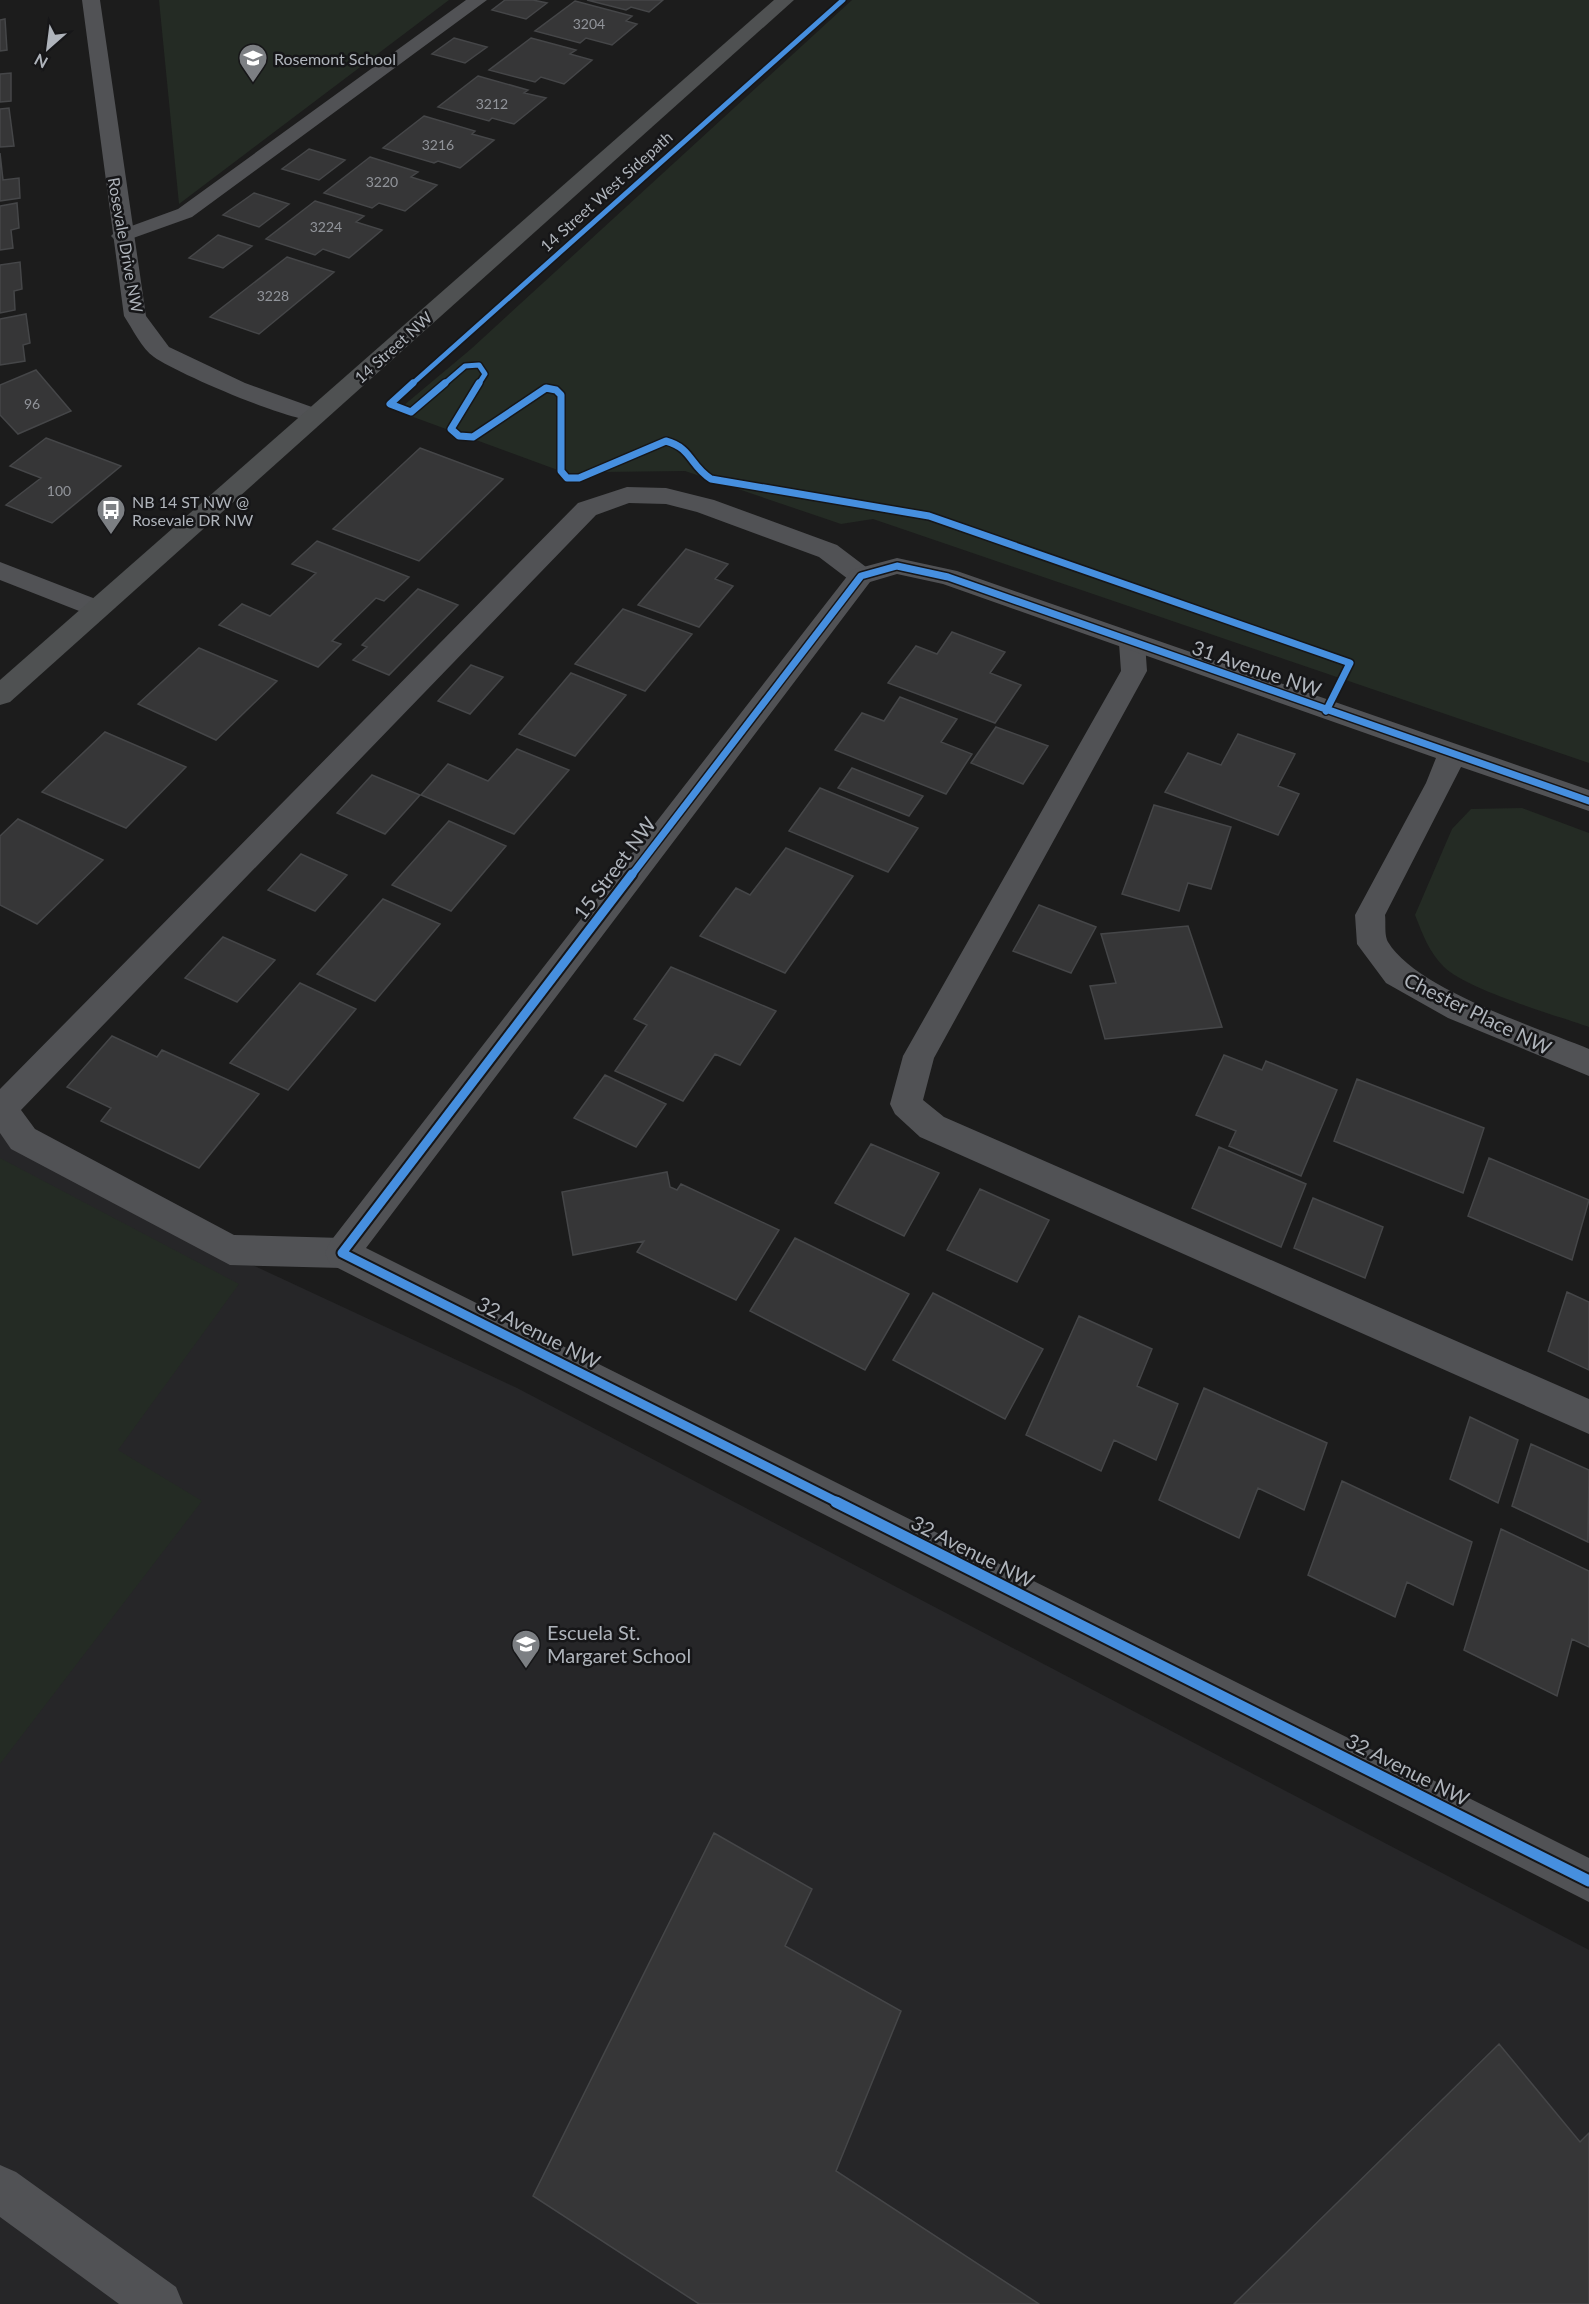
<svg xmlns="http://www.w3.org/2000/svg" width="1589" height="2304" font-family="Lato,sans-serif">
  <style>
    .built { fill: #262628 }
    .green { fill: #242b24 }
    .building { fill: #363637; stroke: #454648; stroke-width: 1.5 }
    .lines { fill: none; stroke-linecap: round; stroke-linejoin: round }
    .service { fill: #515255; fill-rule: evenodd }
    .minor { fill: #515255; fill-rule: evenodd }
    .secondary { fill: #4f5152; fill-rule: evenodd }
    .cycleway-far3-casing { stroke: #161618; stroke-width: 8 }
    .cycleway-far2-casing { stroke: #161618; stroke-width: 10 }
    .cycleway-far1-casing { stroke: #161618; stroke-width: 13 }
    .cycleway-casing { stroke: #161618; stroke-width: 15 }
    .cycleway-far3 { stroke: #468fdf; stroke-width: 5 }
    .cycleway-far2 { stroke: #468fdf; stroke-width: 7 }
    .cycleway-far1 { stroke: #468fdf; stroke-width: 9 }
    .cycleway { stroke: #468fdf; stroke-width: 11 }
    .labels { text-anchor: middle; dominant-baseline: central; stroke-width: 5; stroke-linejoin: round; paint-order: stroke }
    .far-number-label { font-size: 14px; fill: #91949a }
    .far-poi-label { font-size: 16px; fill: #afb4bb; stroke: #161618; text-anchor: start }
    .far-street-label { font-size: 16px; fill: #afb4bb; stroke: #161618 }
    .street-label { font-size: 20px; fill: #afb4bb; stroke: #161618 }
    .poi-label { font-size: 20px; fill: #afb4bb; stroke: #161618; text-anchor: start }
  </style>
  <rect width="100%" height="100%" fill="#1c1c1c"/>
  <!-- built -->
  <path class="built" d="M0,1131L203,1242L517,1388L1589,1950V2304H0Z"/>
  <!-- green -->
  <path class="green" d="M159,0H449L179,204Z
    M852,0H1589V763L873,519L841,524L685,471L601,472L574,476L397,411L471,349Z
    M1522,808L1589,833V1027C1555,1015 1468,990 1444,967C1429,952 1423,935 1415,915L1452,829L1471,809Z
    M0,1158L239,1284L118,1450L202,1501L0,1764Z"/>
  <!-- building -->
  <path class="building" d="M505,0H533L547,3L526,19L492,10Z
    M587,0H663L649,12L631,7L626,10Z
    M575,1L632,16L626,21L637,24L612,45L586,38L580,43L535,31Z
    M5,19L7,50L0,51V20Z
    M454,38L487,47L465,63L432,54Z
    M531,38L576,50L570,54L592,60L564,84L541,77L535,82L489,70Z
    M11,73V101L0,102V74Z
    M478,76L528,90L524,93L546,98L514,124L492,118L489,121L438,107Z
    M9,108L14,146L0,147V109Z
    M424,116L475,131L472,134L494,140L460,168L438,161L434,163L383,148Z
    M309,149L345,160L319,180L282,169Z
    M0,153L3,180L19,178L20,198L0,201Z
    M370,157L418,172L411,177L437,185L405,211L379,203L372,208L324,193Z
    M254,193L289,204L259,227L223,215Z
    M315,201L364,216L356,222L382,230L349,258L323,249L315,255L266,239Z
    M17,203L19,228L11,230L13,248L0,250V206Z
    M218,235L252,246L223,268L189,258Z
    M287,257L334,272L259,334L210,317Z
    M20,262L22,289L14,291L15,310L0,313V265Z
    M26,314L30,343L23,345L25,361L0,365V319Z
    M36,370L71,411L18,434L0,415V385Z
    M46,438L121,466L52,523L6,505L41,478L10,466Z
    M420,448L503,479L419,561L333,529Z
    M317,541L409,577L384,601L376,598L332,641L341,644L318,667L219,625L242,604L270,616L316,573L292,564Z
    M686,549L728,564L715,579L733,586L699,627L638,605Z
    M418,589L458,605L389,675L353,660L367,647L362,645Z
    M623,609L692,634L645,691L575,664Z
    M952,632L1005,652L990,673L1021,685L995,723L888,683L916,646L937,654Z
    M199,648L277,681L216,740L138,704Z
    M471,665L503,677L470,714L438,701Z
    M571,673L626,695L575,756L519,734Z
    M900,697L957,719L941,742L972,754L946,794L835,750L862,713L884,721Z
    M996,727L1048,746L1023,784L971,763Z
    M105,732L186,767L126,828L42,792Z
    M1238,734L1295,754L1278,786L1299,794L1278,835L1165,792L1188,753L1221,765Z
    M517,749L569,770L514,834L421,795L448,764L488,781Z
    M852,768L923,796L909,816L838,788Z
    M372,775L420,795L385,834L337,813Z
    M820,788L918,828L888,872L789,831Z
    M1154,805L1231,827L1211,889L1188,883L1179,911L1122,894Z
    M18,819L103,860L37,924L0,905V836Z
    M449,821L506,846L451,911L392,885Z
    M786,848L853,876L785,973L700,936L736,888L750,895Z
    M301,854L347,875L315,911L268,890Z
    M383,899L440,924L375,1001L317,974Z
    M1039,905L1096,927L1071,973L1013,951Z
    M1188,926L1222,1027L1105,1039L1090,986L1116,983L1101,934Z
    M223,937L275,960L237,1002L185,978Z
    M671,967L776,1011L740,1065L715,1054L683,1101L615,1071L647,1025L634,1019Z
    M300,983L356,1009L288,1090L230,1063Z
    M112,1036L157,1057L162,1050L259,1094L199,1168L101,1121L111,1108L67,1087Z
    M1224,1055L1262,1070L1266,1061L1337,1090L1301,1176L1229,1146L1236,1131L1196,1115Z
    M605,1075L666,1104L636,1147L574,1118Z
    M1357,1079L1484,1128L1463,1193L1334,1141Z
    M871,1144L939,1173L904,1236L835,1203Z
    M1219,1147L1306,1184L1281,1247L1192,1208Z
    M1489,1158L1589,1200L1572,1260L1468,1216Z
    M667,1172L670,1187L677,1190L681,1184L779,1230L736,1300L637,1252L644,1241L573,1255L562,1192Z
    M980,1189L1049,1220L1017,1282L947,1250Z
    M1313,1198L1383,1227L1365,1278L1294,1248Z
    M795,1238L909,1294L865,1370L750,1311Z
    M1567,1292L1589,1302V1370L1548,1351Z
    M933,1293L1043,1349L1005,1419L893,1360Z
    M1079,1316L1152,1349L1137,1386L1178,1404L1156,1460L1114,1440L1101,1471L1026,1435Z
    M1204,1388L1327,1443L1304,1510L1258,1488L1239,1538L1159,1500Z
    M1470,1417L1518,1440L1498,1503L1450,1479Z
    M1531,1444L1589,1470L1588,1542L1512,1506Z
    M1342,1481L1472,1542L1453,1605L1407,1582L1395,1617L1308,1575Z
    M1501,1529L1589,1571V1647L1572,1639L1557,1696L1464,1650Z
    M714,1833L812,1889L785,1946L901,2011L836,2171L1039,2304H699L533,2196Z
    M1499,2044L1580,2142L1589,2133V2304H1234Z"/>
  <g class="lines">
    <!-- service -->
    <path class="service" d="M466,0H487L192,217L122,242L115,240L111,236L115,232L178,209Z
      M627,487L666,488L714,500L837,545L870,570L874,576L870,582L861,584L852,582L819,557L697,512L666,504L629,503L596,515L21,1110L35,1129L234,1235L342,1238L354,1242L359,1253L354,1264L342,1268L230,1265L11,1149L0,1133V1089L578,503Z
      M0,562L106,603L110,609L106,615L97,618L0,580Z
      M1132,634L1141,637L1145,643L1147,671L934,1058L923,1100L944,1117L1589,1399V1434L920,1137L895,1114L890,1104L903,1056L1121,671L1119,643L1123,637Z
      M0,2165L16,2172L176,2287L183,2304H119L0,2217Z"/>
    <!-- minor -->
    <path class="minor" d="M82,0H100L146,316L169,347L245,383L323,411L327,416L323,421C301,427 176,373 154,357C142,349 132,328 124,316Z
      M897,558L957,571L1589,790V811L1461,767L1385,915C1386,923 1384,935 1388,942C1416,989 1538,1028 1589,1049V1076L1448,1018L1386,983L1357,944L1355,915L1426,783L1436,758L943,584L897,574L870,582L366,1248L1589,1858V1902L330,1264L325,1253L330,1242L852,570Z"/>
    <!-- secondary -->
    <path class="secondary" d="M774,0H794L10,702L0,705V680Z"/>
    <!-- cycleway-far3 casing -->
    <g class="cycleway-far3-casing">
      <path id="cycleway-far3" d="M411,385L843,0
        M443,385L465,366L479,365L485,374L478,385"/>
    </g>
    <!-- cycleway-far2 casing -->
    <g class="cycleway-far2-casing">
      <path id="cycleway-far2" d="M413,383L390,404L411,412L445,383
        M479,383L451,429L459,436L473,437L546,388L556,390L561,395V471L567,478H579L666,441C692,448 690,466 711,479L929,516L1350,663L1326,711
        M631,876L861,576L897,566L948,577L1589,801"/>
    </g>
    <!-- cycleway-far1 casing -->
    <g class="cycleway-far1-casing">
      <path id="cycleway-far1" d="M632,874L342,1253L839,1503"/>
    </g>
    <!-- cycleway casing -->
    <g class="cycleway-casing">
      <path id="cycleway" d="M836,1502L1589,1881"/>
    </g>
    <!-- cycleway-far3 -->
    <use href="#cycleway-far3" class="cycleway-far3"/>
    <!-- cycleway-far2 -->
    <use href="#cycleway-far2" class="cycleway-far2"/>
    <!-- cycleway-far1 -->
    <use href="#cycleway-far1" class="cycleway-far1"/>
    <!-- cycleway -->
    <use href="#cycleway" class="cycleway"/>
  </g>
  <!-- icons -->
  <defs>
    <g id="school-pin" transform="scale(1.5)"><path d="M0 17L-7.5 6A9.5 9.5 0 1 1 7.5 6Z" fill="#7c7f83" stroke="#161618"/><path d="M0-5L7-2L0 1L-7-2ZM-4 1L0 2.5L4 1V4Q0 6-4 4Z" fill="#fff"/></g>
    <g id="bus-pin" transform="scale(1.5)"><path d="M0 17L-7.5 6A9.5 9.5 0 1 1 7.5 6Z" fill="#7c7f83" stroke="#161618"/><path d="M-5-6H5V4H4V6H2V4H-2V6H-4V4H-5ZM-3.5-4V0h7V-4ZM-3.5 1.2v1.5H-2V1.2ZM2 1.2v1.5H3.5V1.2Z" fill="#fff"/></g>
  </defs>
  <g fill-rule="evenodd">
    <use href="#school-pin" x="253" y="58"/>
    <use href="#bus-pin" x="111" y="510"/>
    <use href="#school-pin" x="526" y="1644"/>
  </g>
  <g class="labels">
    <!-- far-number labels -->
    <g class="far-number-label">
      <text x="589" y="23">3204</text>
      <text x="492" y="103">3212</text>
      <text x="438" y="144">3216</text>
      <text x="382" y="181">3220</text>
      <text x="326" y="226">3224</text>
      <text x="273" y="295">3228</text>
      <text x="32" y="403">96</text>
      <text x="59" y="490">100</text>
    </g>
    <!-- far-poi labels -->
    <g class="far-poi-label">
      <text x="274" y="58">Rosemont School</text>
      <text x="132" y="501">NB 14 ST NW @<tspan x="132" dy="18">Rosevale DR NW</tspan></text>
    </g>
    <!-- far-street labels -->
    <g class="far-street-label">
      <text transform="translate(606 191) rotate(-42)">14 Street West Sidepath</text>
      <text transform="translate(126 245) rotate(80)">Rosevale Drive NW</text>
      <text transform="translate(393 347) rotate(-42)">14 Street NW</text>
    </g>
    <!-- street labels -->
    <g class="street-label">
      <text transform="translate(1257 668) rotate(19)">31 Avenue NW</text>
      <text transform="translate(614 868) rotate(-53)">15 Street NW</text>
      <text transform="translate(1478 1013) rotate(26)">Chester Place NW</text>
      <text transform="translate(539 1332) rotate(27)">32 Avenue NW</text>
      <text transform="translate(973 1551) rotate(27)">32 Avenue NW</text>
      <text transform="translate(1408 1769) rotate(27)">32 Avenue NW</text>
    </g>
    <!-- poi labels -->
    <g class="poi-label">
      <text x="547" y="1632">Escuela St.<tspan x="547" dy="23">Margaret School</tspan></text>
    </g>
  </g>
  <!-- north arrow -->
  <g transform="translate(48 48) rotate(208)" stroke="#161618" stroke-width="4.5" paint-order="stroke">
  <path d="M0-4.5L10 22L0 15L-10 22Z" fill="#afb4bb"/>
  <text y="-9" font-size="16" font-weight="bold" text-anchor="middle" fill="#afb4bb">N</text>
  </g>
</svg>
